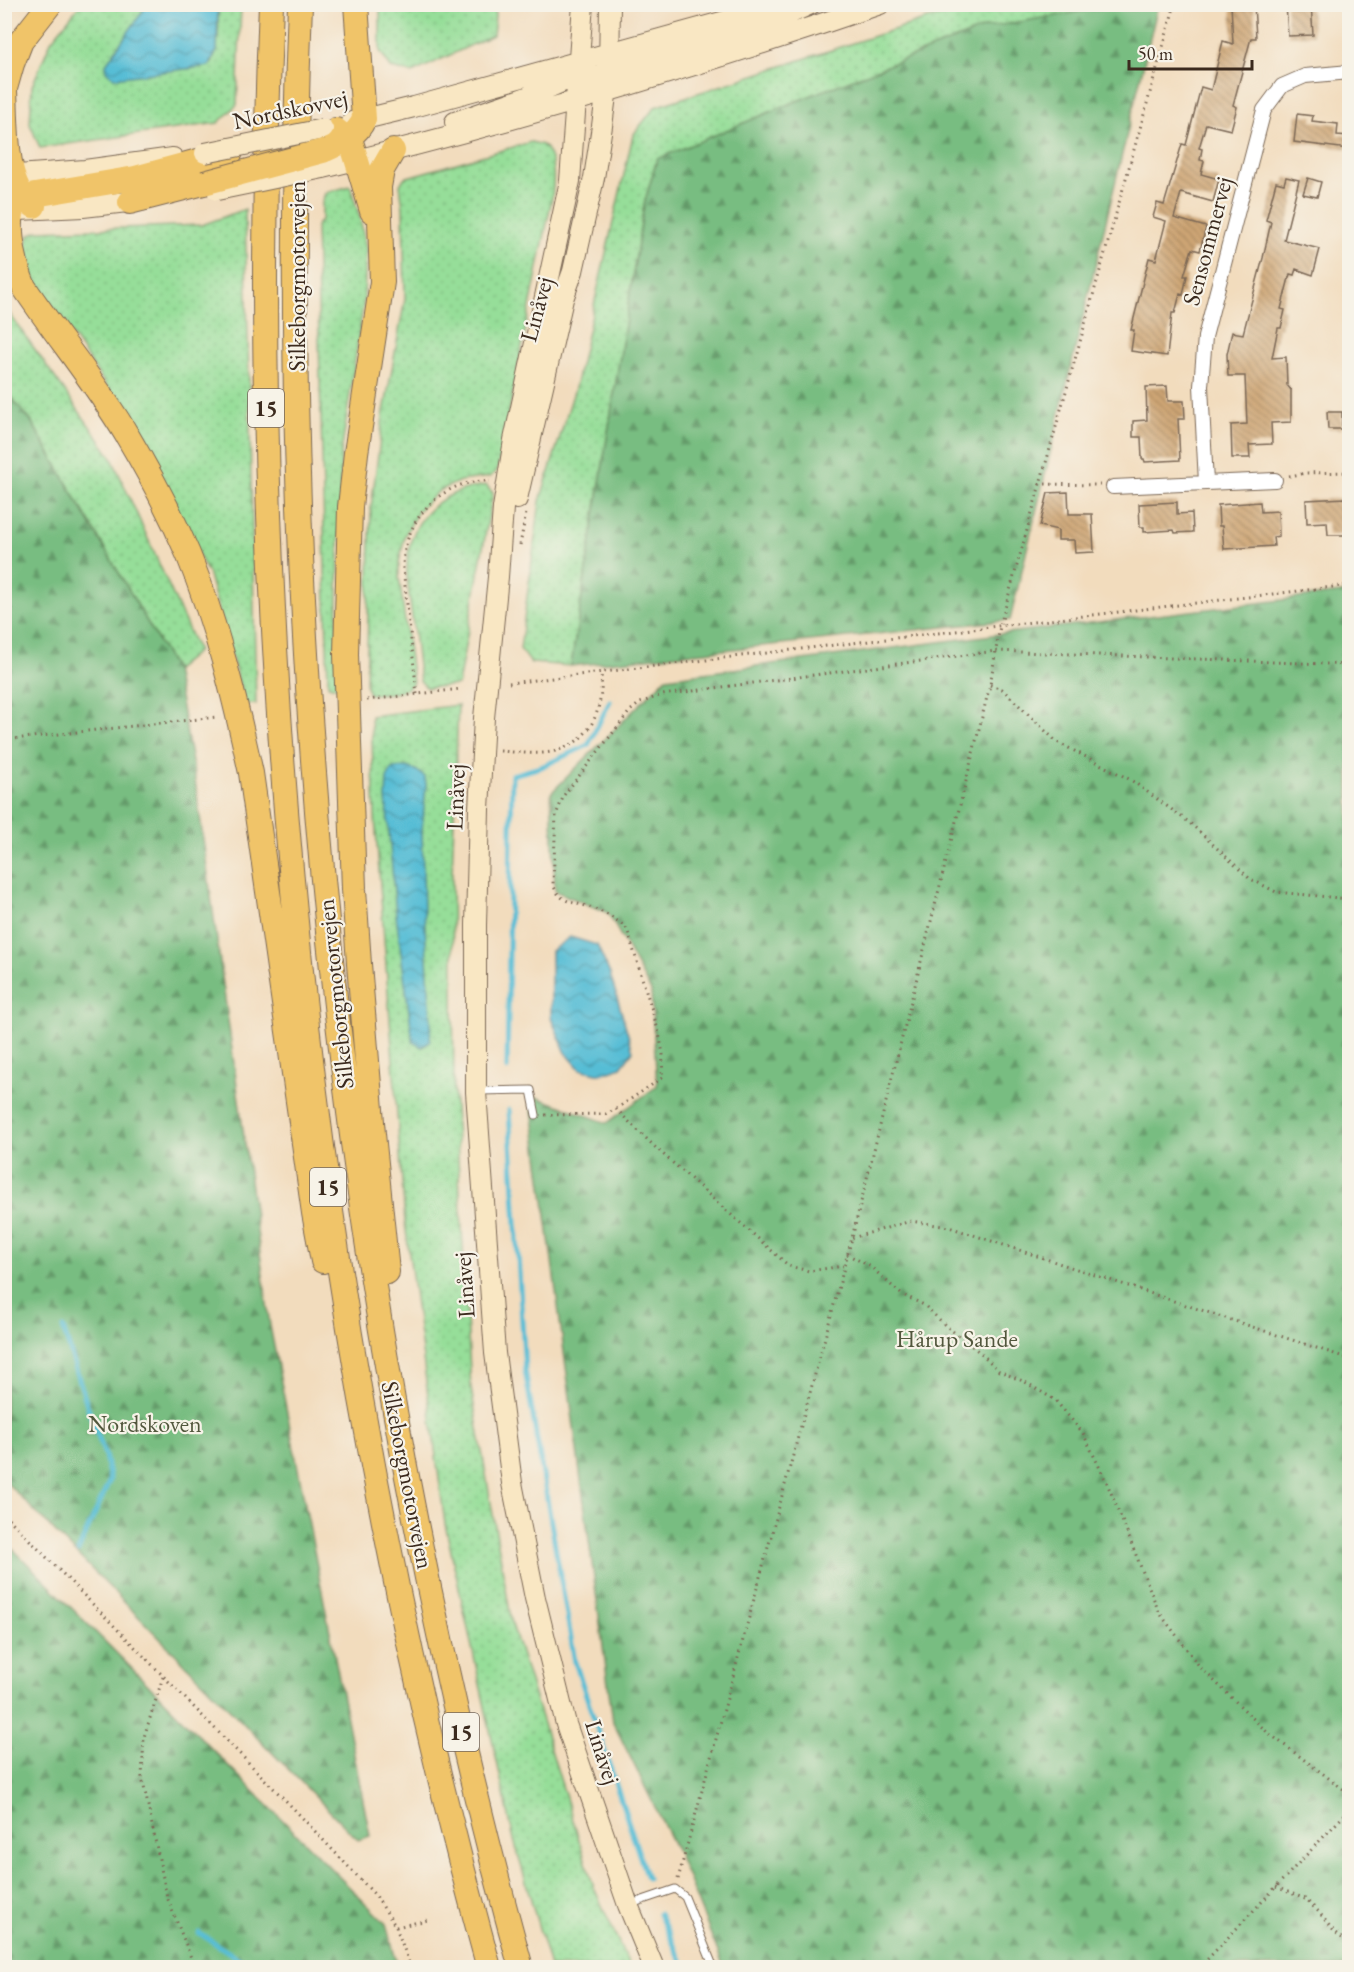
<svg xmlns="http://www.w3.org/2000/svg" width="1354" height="1972" font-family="'EB Garamond',serif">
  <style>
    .grass { fill: url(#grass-dots); stroke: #68845c; stroke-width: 1.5 }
    .forest { fill: url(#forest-firs); stroke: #5a7450; stroke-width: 1.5 }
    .water { fill: url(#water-waves); stroke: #49747a; stroke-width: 1.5 }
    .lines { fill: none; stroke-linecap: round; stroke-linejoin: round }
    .stream { stroke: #57bdd5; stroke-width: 5 }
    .building { fill: url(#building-back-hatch) }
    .lane-casing { stroke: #7b6856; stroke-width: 9 }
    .street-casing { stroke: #7b6856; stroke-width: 16 }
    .secondary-casing { stroke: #7b6856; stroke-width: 22 }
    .highway-casing { stroke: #7b6856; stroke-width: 26 }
    .path { stroke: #7b6856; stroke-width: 3; stroke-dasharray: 1.5 4.5; stroke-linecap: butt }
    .lane { stroke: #fff; stroke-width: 7 }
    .street { stroke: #fff; stroke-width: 14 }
    .secondary { stroke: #f9e7c3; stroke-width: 20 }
    .highway { stroke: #f0c469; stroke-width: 24 }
    .secondary-bridge-casing { stroke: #7b6856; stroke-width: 22; stroke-linecap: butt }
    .highway-bridge-casing { stroke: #7b6856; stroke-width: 26; stroke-linecap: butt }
    .secondary-bridge { stroke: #f9e7c3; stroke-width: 20 }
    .highway-bridge { stroke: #f0c469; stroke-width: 24 }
    .labels { text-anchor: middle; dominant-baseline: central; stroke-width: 4.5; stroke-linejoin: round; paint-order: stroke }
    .shield { fill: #f7f3e8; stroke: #73665b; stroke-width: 1.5 }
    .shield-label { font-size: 22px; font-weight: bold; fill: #3b2a1e }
    .street-label { font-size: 24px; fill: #3b2a1e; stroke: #f7f3e8 }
    .park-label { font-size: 24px; fill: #52573d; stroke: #f7f3e8 }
  </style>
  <defs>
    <pattern id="grass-dots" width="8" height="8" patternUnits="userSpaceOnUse" patternTransform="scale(1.5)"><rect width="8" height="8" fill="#96de99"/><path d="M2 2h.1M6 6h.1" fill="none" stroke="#82bf83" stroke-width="1.8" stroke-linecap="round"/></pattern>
    <pattern id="forest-firs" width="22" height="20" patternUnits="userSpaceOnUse" patternTransform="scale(1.5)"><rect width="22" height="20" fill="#78bd81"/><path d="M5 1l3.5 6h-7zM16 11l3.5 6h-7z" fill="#649a69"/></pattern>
    <pattern id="water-waves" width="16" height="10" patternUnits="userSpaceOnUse" patternTransform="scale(1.5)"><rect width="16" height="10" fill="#57bdd5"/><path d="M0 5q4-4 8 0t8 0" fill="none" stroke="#499aac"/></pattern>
    <pattern id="building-back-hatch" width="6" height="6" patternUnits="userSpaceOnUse" patternTransform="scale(1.5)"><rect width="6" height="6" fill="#cea574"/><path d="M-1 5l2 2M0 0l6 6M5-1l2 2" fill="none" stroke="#a8875f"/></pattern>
  </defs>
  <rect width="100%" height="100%" fill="#f7f3e8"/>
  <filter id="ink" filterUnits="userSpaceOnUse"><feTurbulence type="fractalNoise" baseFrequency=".0167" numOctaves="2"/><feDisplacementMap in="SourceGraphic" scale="12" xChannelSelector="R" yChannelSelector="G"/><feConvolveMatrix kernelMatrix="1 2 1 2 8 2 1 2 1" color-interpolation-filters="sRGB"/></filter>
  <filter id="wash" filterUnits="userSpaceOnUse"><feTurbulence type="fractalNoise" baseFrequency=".008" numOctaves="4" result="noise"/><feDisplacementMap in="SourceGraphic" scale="24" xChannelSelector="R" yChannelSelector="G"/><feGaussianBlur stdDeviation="1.35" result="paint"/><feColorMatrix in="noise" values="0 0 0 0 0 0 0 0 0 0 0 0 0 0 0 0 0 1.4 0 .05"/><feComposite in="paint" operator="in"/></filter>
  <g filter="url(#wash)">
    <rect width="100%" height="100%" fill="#f2dcbd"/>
    <!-- grass -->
    <path class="grass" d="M80,5H147L136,22L212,63C220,44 218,25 218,5H241L237,105L218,123L40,148L30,124L32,86L51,41Z
      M380,5H496L493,35L412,73L391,68L380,51Z
      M999,5H1128L657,159L644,205L571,666L531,663L520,649L540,501L575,388L633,135L655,107L927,19Z
      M531,142L543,145C556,158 554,181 552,198L497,471L490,477L460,481L439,491L418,511L405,535L399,563V576L413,682C406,696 383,693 369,694L366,686L371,508L383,417L405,299L403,208L400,185L404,178Z
      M350,186L360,218L366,249L364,300L341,454L336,687L328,685L316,226L322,219V203L325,193Z
      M245,209L256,704H245L209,575L132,424L34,279L26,247L29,235L38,231L202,225Z
      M4,306L111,456L198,651L175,670L31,421L5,390Z
      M486,485L493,493L458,685L427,688L420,681C417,660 415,638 412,617C410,601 407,586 407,570C407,520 438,491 486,485Z
      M458,705L452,876L454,1088L471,1388L512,1624L594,1888L630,1967H550L514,1840L445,1524L405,1223L375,817L371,716Z"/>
    <!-- forest -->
    <path class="forest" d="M1117,5H1158L1010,620L571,666L644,205L657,159L789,104L984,28Z
      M4,390L31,421L175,670L194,773L270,1326L370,1836L358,1840L5,1481Z
      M1349,592V1967H724L679,1856L613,1722L530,1095L607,1123L657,1086L651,991L608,913L555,891L551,793L666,678L1007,633Z
      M4,1540L386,1924L398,1967H5Z"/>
    <!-- water -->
    <path class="water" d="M147,5H218L217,51L209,66L114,78L106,71V64Z
      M406,767L416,770L425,777L426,785L422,830L424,911L431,1021L430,1041L422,1047L413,1042L396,915L386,798L387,778L393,768Z
      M570,937L597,945L610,974L633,1051L621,1067L601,1074L580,1069L566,1053L551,1018V951Z"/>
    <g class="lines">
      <!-- stream -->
      <path class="stream" d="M507,1069L512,775L541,767L588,745L610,701
        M509,1110L525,1370L575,1662L647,1878
        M63,1328L89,1411L105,1455L110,1480L78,1551
        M659,1914L685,1968
        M199,1933L253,1968
        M4,1967L5,1968"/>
    </g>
    <g id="blocks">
      <!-- building -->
      <path class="building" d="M1231,4H1254L1256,38H1251L1233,105L1237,107L1231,130L1206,124L1199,148L1202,149L1200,160L1204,161L1201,174L1219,179L1213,202L1181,193L1174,218L1206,227L1200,251L1192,249L1184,276H1187L1183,295L1180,294L1175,313H1172L1167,356L1131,351L1134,330H1131L1149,258L1156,260L1166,221L1153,217L1157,203L1164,205L1182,144L1186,145L1201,87L1211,90L1223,41L1233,44Z
        M1286,4H1311L1313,35L1288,36Z
        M1297,114L1313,116L1312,121L1338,124L1337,135L1349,136L1348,149L1294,142Z
        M1286,177L1299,180L1284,240L1320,249L1313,275L1296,269L1294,275L1290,274L1281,309L1285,310L1281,328H1278L1272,358L1286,357L1287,385L1291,390V422L1271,423L1272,444L1249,445L1250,458H1232L1231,425L1247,424L1245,376H1228L1227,354L1232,332L1243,334L1263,258L1271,222L1266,220L1276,182L1284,184Z
        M1308,178L1321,182L1317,197L1303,194Z
        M1167,386L1168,401H1184L1185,419H1178L1180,460L1145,462L1144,459H1142L1141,437H1133V421L1147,420L1146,387Z
        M1327,412H1342V429H1328Z
        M1068,492L1069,514H1092L1094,552L1075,553L1074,540H1058V530L1040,526L1048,493Z
        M1346,498L1348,535H1328L1327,522L1307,523L1306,500Z
        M1177,502V514L1192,513L1193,532L1175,533L1174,530L1144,532V527H1140L1139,504Z
        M1260,502L1261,512L1278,511L1279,536L1273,537L1274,546L1224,549L1222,526H1219L1218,505Z"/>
    </g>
  </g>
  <g filter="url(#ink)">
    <use href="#blocks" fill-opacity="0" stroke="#7b6856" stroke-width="1.5"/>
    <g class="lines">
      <!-- lane casing -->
      <g class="lane-casing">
        <path id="lane" d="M479,1091L531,1090L536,1115
          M631,1904L675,1889L685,1897L714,1968"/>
      </g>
      <!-- street casing -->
      <g class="street-casing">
        <path id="street" d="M1206,483L1201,386L1205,337L1264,110L1282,86L1305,76L1350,72
          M1113,487L1275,480"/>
      </g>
      <!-- secondary casing -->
      <g class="secondary-casing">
        <path id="secondary" d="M583,4L570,181L514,440L503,508L498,577L484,718L479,809L476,925V1092L495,1353L512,1483L535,1598L566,1724L628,1905L654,1968
          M577,101L588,84L598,77L769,23L811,4
          M352,122L414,107L787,4
          M455,122L527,97L587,71
          M323,168C511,123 697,67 880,4
          M4,176L85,170L173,158
          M19,210L83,207L145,200
          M517,499L563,299L573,271L594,178L602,126L609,73L610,4"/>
      </g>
      <!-- highway casing -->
      <g class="highway-casing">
        <path id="highway" d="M271,4C243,665 313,1330 489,1968
          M300,4C274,665 345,1330 521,1968
          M5,91C7,123 3,188 34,206
          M4,92L12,64L21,41L50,4
          M336,130L347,139L352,145L372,211
          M323,151C339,144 357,136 364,119L356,4
          M231,152L135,178L23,197C0,209 15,266 24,287C58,338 97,384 128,437C150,474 171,514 188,554C217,625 235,699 251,773L314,1213L323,1261
          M130,202L204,183
          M387,1272L373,1134L359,964L354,889L346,654L350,507L356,453L382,282L379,187L382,170L393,151"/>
      </g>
      <!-- path -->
      <path class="path" d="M1289,476L1306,473L1350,472
        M1039,484L1100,485
        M520,545L526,513
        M509,683L1350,585
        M990,685L1002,689L1057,742L1131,780L1190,823L1249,878L1276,892L1350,899
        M417,694L403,568C403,520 441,479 490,481
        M367,700L461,689
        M4,740L217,717
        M500,751C516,752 536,755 551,752C591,744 604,709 601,673
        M616,1109L662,1078L663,1054L659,1033L627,929C618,920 607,914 595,909C576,901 561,906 553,884L556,815L564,795L630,711L640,703L662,695L996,651L1350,665
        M545,1115L606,1114L616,1109L655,1147L789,1266L809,1271L843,1266
        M852,1238L911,1221L949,1227L1350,1359
        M847,1254L871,1267L901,1294L924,1305L946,1326L982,1354L999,1371L1025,1382L1055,1400L1083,1433L1107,1483L1159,1612L1200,1667L1267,1732L1350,1794
        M4,1514L294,1809L376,1896L396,1927L411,1968
        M163,1677L144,1737L142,1777L167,1897L195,1968
        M678,1879L852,1238L990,685L1000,626L1175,4
        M1276,1887L1305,1899L1319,1912L1331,1928L1350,1945
        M396,1927L428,1920
        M1199,1968L1350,1809"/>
      <!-- lane -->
      <use href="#lane" class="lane"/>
      <!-- street -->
      <use href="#street" class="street"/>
      <!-- secondary -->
      <use href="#secondary" class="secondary"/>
      <!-- highway -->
      <use href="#highway" class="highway"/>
      <!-- secondary-bridge casing -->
      <g class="secondary-bridge-casing">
        <path id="secondary-bridge" d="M205,153L323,129
          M217,190L323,168"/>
      </g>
      <!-- highway-bridge casing -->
      <g class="highway-bridge-casing">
        <path id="highway-bridge" d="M204,183L323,151"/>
      </g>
      <!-- secondary-bridge -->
      <use href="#secondary-bridge" class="secondary-bridge"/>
      <!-- highway-bridge -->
      <use href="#highway-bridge" class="highway-bridge"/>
    </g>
  </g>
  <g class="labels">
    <!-- shield labels -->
    <g class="shield">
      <rect x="248" y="389" width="36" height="38" rx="4.5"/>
      <rect x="310" y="1168" width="36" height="38" rx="4.5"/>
      <rect x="443" y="1713" width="36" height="38" rx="4.5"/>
    </g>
    <g class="shield-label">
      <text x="266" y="408">15</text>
      <text x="328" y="1187">15</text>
      <text x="461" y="1732">15</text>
    </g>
    <!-- street labels -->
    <g class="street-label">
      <text transform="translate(290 109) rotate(-12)">Nordskovvej</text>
      <text transform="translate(1207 241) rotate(-75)">Sensommervej</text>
      <text transform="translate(296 276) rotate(-90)">Silkeborgmotorvejen</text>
      <text transform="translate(536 309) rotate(-75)">Linåvej</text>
      <text transform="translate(455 797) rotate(-88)">Linåvej</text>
      <text transform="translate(335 994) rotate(-96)">Silkeborgmotorvejen</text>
      <text transform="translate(464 1285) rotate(-94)">Linåvej</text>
      <text transform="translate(408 1475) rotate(79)">Silkeborgmotorvejen</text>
      <text transform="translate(603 1752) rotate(72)">Linåvej</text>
    </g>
    <!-- park labels -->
    <g class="park-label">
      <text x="957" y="1338">Hårup Sande</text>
      <text x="145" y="1423">Nordskoven</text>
    </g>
  </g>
  <!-- margin -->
  <rect width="1354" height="1972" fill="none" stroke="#f7f3e8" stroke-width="24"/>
  <!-- scale -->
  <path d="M1129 60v9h123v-9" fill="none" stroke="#3b2a1e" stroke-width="3"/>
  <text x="1138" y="60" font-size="18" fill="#3b2a1e" stroke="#f7f3e8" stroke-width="4.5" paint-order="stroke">50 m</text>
</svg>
